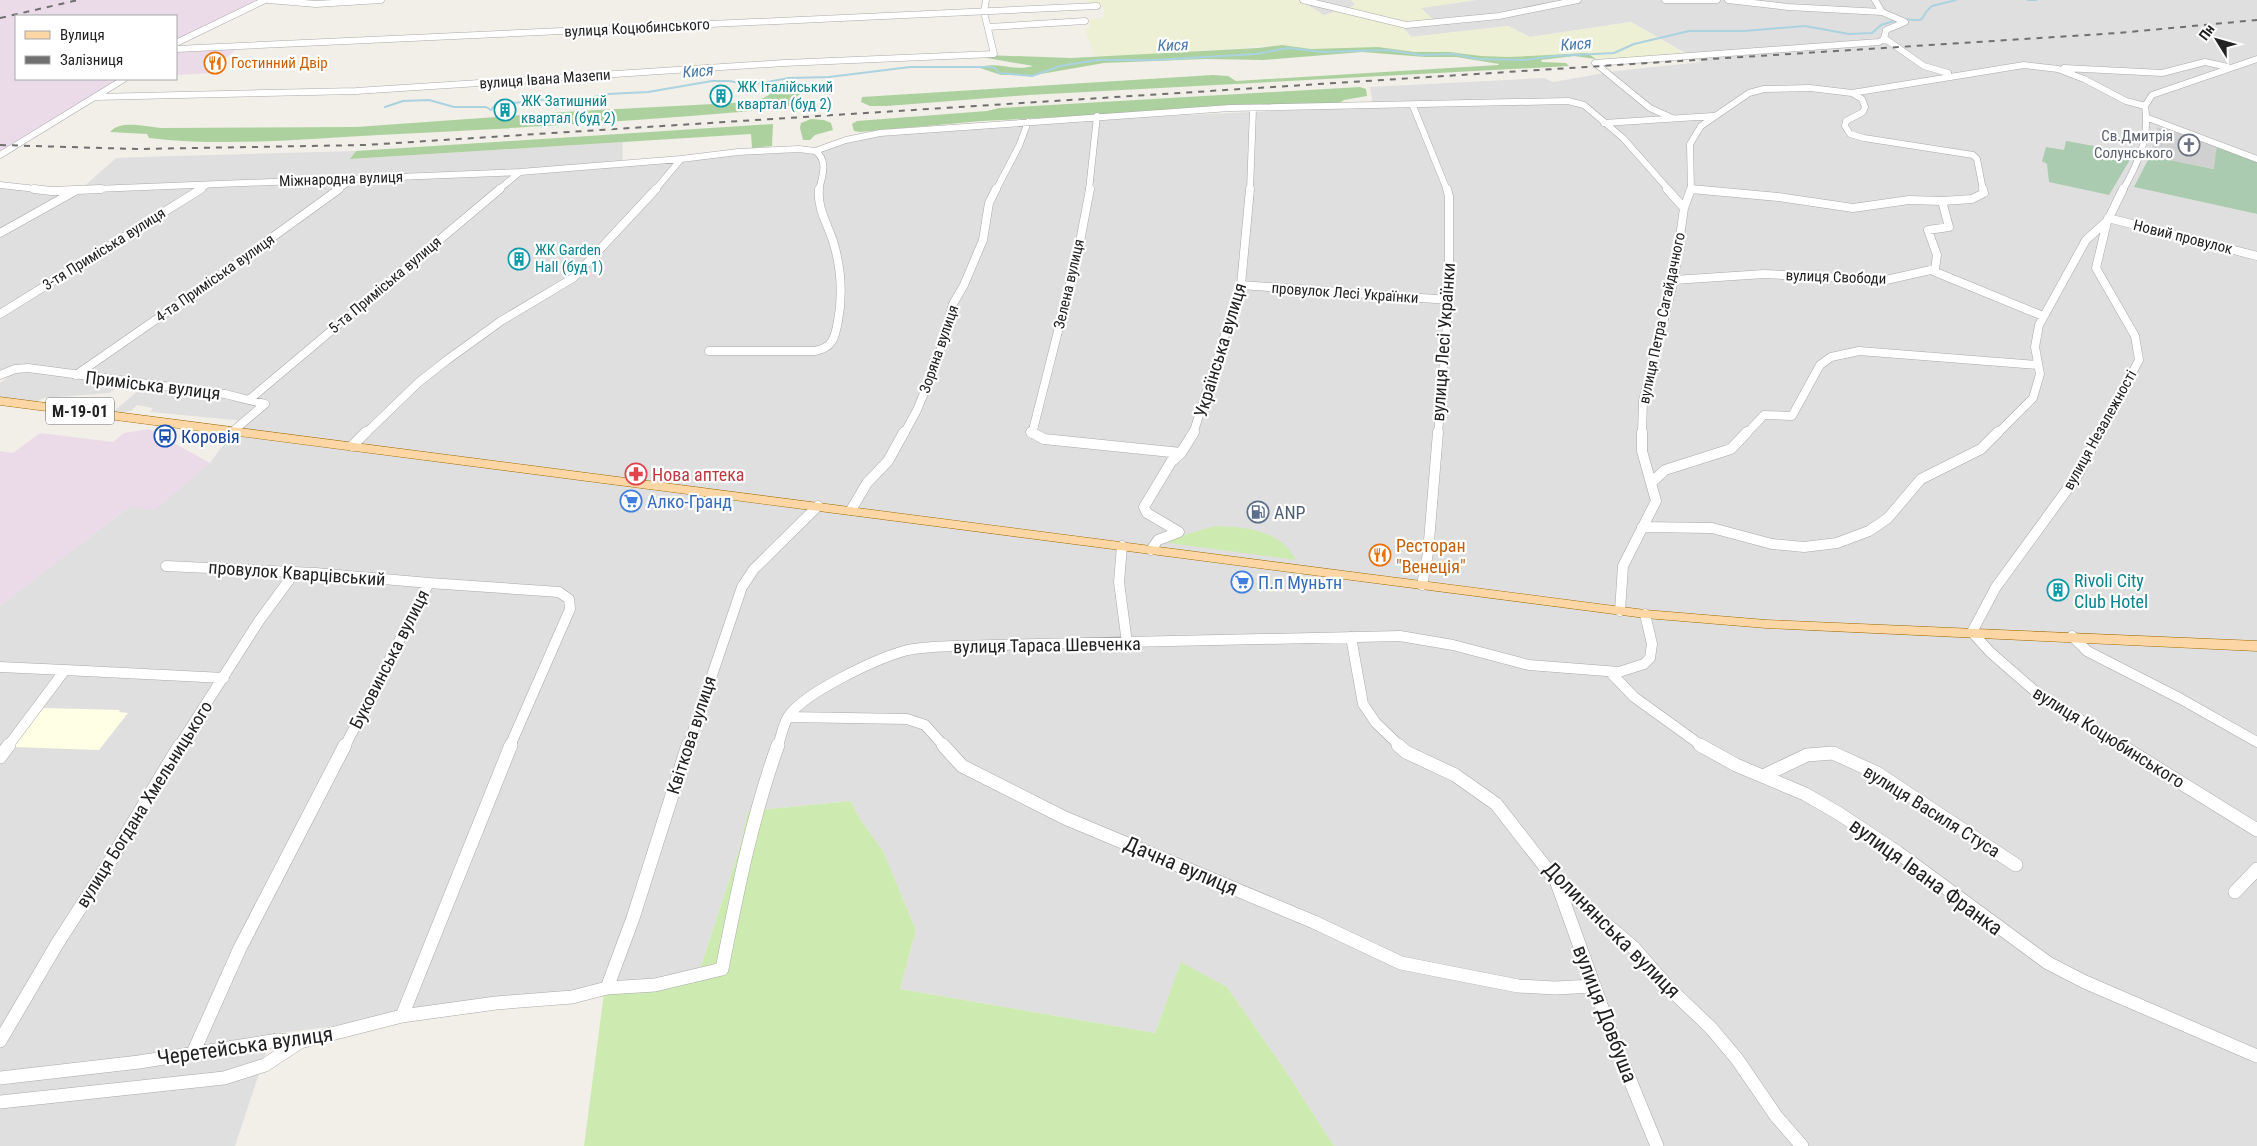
<svg xmlns="http://www.w3.org/2000/svg" width="2257" height="1146" font-family="'Roboto Condensed',sans-serif">
  <style>
    .residential { fill: #e0dfdf }
    .industrial { fill: #ebdbe8 }
    .education { fill: #ffffe5 }
    .religious { fill: #d0d0d0 }
    .farmland { fill: #eef0d5 }
    .grass { fill: #cdebb0 }
    .forest { fill: #add19e }
    .cemetery { fill: #aacbaf }
    .lines { fill: none; stroke-linecap: round; stroke-linejoin: round }
    .stream { stroke: #aad3df; stroke-width: 2 }
    .minor-far3-casing { stroke: #a9a9a9; stroke-width: 7 }
    .minor-far2-casing { stroke: #a9a9a9; stroke-width: 9 }
    .minor-far1-casing { stroke: #a9a9a9; stroke-width: 11 }
    .minor-casing { stroke: #a9a9a9; stroke-width: 14 }
    .major-casing { stroke: #a06b00; stroke-width: 1 }
    .minor-far3 { stroke: #fff; stroke-width: 6 }
    .minor-far2 { stroke: #fff; stroke-width: 8 }
    .minor-far1 { stroke: #fff; stroke-width: 10 }
    .minor { stroke: #fff; stroke-width: 13 }
    .major { fill: #fcd6a4; fill-rule: evenodd }
    .rail { stroke: #707070; stroke-width: 2; stroke-dasharray: 6 6; stroke-linecap: butt }
    .labels { text-anchor: middle; dominant-baseline: central; stroke-width: 4.5; stroke-linejoin: round; paint-order: stroke }
    .far-street-label { font-size: 15px; fill: #222; stroke: #fff }
    .far-food-label { font-size: 15px; fill: #c56008; stroke: #fff; text-anchor: start }
    .far-culture-label { font-size: 15px; fill: #0d838f; stroke: #fff; text-anchor: start }
    .far-worship-label { font-size: 15px; fill: #5b616d; stroke: #fff; text-anchor: end }
    .far-water-label { font-size: 16px; font-style: italic; fill: #4a7aab; stroke: #fff }
    .shield { fill: #fff; stroke: #646464; stroke-width: 1 }
    .shield-label { font-size: 16px; font-weight: bold; fill: #222 }
    .street-label { font-size: 18px; fill: #222; stroke: #fff }
    .transit-label { font-size: 18px; fill: #164399; stroke: #fff; text-anchor: start }
    .health-label { font-size: 18px; fill: #be3a42; stroke: #fff; text-anchor: start }
    .shop-label { font-size: 18px; fill: #366cbe; stroke: #fff; text-anchor: start }
    .service-label { font-size: 18px; fill: #4e5e75; stroke: #fff; text-anchor: start }
    .food-label { font-size: 18px; fill: #c56008; stroke: #fff; text-anchor: start }
    .culture-label { font-size: 18px; fill: #0d838f; stroke: #fff; text-anchor: start }
    .near-street-label { font-size: 21px; fill: #222; stroke: #fff }
  </style>
  <rect width="100%" height="100%" fill="#f2efe9"/>
  <!-- residential -->
  <path class="residential" d="M1298,0H1351L1355,4L1350,8L1324,15Z
    M1476,0H2257V159L2217,144L2134,187L2257,214V1146H1334L1283,1067L1227,987L1181,963L1155,1033L900,989L916,930L883,851L860,819L851,801L748,811L740,847L696,981L272,1034L235,1146H0V606L79,543H82L129,507L210,463L233,431L245,421L150,412L153,408L137,405L131,411L112,413L139,390L120,386L109,393L44,398L33,403L0,399V383L8,377L0,376V187L80,190L116,158L175,156L356,151L351,159L623,142L622,165L745,153L828,149L875,134L1083,120L1373,106L1370,87L1544,78L1553,82L1616,71L1701,62L1631,22L1530,37L1508,26L1411,37L1401,25L1436,23L1420,8Z"/>
  <!-- industrial -->
  <path class="industrial" d="M0,0H264L176,43V16H16V79H122L0,155Z
    M237,48L210,73L176,75V50Z
    M149,429L210,463L155,510L129,507L0,606V451L13,453L40,433L113,442L124,433Z"/>
  <!-- education -->
  <path class="education" d="M43,708L120,710L119,712L128,713L99,750L13,747Z"/>
  <!-- religious -->
  <path class="religious" d="M2157,127L2217,144L2215,169L2150,156Z"/>
  <!-- farmland -->
  <path class="farmland" d="M1087,0H1298L1324,15L1350,8L1355,4L1351,0H1476L1421,8L1437,23L1401,25L1411,37L1508,26L1530,37L1631,22L1687,55L1596,59L1587,53H1567L1529,58L1509,57L1481,56L1450,52H1415L1378,47L1311,49L1282,45L1141,55L1094,56L1085,29L1090,28L1089,20L1105,17L1103,6L1088,5Z"/>
  <!-- grass -->
  <path class="grass" d="M1215,526C1246,527 1281,530 1296,560L1169,543L1173,538Z
    M851,801L860,819L883,851L916,930L900,989L1155,1033L1181,962L1227,987L1283,1067L1334,1146H584L604,993L696,981L740,847L748,811Z"/>
  <!-- forest -->
  <path class="forest" d="M1282,45L1311,49L1378,47L1415,52H1450L1481,56L1509,57L1587,53L1596,59L1574,56L1541,60L1542,62L1566,63L1569,66L1029,95L887,106H870L861,102L862,97L1213,75L1228,76L1236,81L1498,65L1499,64L1456,57H1425L1362,52L1264,60L1206,59L1104,63L1035,75H1001L980,68C993,60 1015,72 1033,66L981,57L984,55L1071,58L1258,48Z
    M780,82L803,86L807,91L797,96L798,102L786,107L764,110C636,121 507,129 379,135C303,139 224,147 149,138L147,134L110,132C120,119 148,127 162,128L356,127L579,111L733,103C746,102 761,102 771,93L769,84Z
    M1360,87L1366,89L1367,96L1344,100L1339,103L982,121L860,132L854,131L852,124L857,121L987,111L999,108Z
    M811,119L824,120L831,123L833,130L815,135L810,140H803L800,128L801,123Z
    M773,124L772,146L752,148L751,134L350,159L356,151Z"/>
  <!-- cemetery -->
  <path class="cemetery" d="M2066,141L2134,153L2109,195L2049,182L2047,164L2042,161L2046,147L2064,150Z
    M2217,144L2257,159V214L2134,187L2150,156L2214,169Z"/>
  <g class="lines">
    <!-- stream -->
    <path class="stream" d="M2028,0H2036
      M1903,19C1932,22 1916,19 1932,6L1956,0
      M385,107L403,101L429,100L454,107H486L491,110L495,105L570,97L584,99L608,94L648,92L712,81H729L751,85L789,78L829,77L910,67H989L995,68L999,73L1032,76L1060,66L1098,60H1155L1256,54L1288,48L1323,52L1387,50L1421,55L1454,54L1478,59L1525,60L1555,56L1614,53L1634,44L1689,31H1744L1805,26L1849,34L1872,33L1881,25L1897,20"/>
    <!-- minor-far3 casing -->
    <g class="minor-far3-casing">
      <path id="minor-far3" d="M268,0L316,4L381,0
        M1303,0L1406,25L1499,16L1578,0
        M1665,0H1717
        M1728,0L1788,7L1882,12
        M988,27L1085,21
        M1884,38L1924,66L1948,73
        M176,43L265,0
        M176,49L1097,6
        M2064,68L2162,73L2205,62L2228,67
        M1852,93L1862,99L1865,107L1863,112L1846,121L1845,126L1850,134L1864,138L1973,155L1977,159L1983,190
        M95,97L356,91L784,63L994,54L984,12L986,0
        M1413,106L1447,190
        M1672,118L1650,108L1595,63L1879,42L1884,39L1886,30L1905,22L1882,12L1875,0
        M2148,118L2257,159
        M1604,123L1713,116
        M815,151C829,160 822,177 819,190
        M0,155L124,79
        M0,185L45,190
        M1691,189L1705,190
        M70,190L520,172L681,159L738,152L799,149L815,151L846,140L880,133L1230,108L1568,101L1584,105L1623,138L1669,190
        M199,190L207,185
        M337,190L353,179
        M498,190L520,172
        M655,190L681,159
        M996,190L1019,146L1028,122
        M1089,190L1097,116
        M1250,190L1253,109
        M1691,190L1690,144L1701,126L1749,93L1764,89L1810,88L1852,93L2024,65L2058,69L2084,79L2126,101L2145,106
        M2123,190C2138,163 2150,138 2145,106L2152,95L2257,59"/>
    </g>
    <!-- minor-far2 casing -->
    <g class="minor-far2-casing">
      <path id="minor-far2" d="M34,189L51,191L101,189
        M1667,189L1684,208
        M1691,189L1778,197L1853,208L1909,200L1942,201
        M2108,218L2257,256
        M0,233L75,191
        M1933,271L2043,316
        M1674,280L1764,274L1886,280L1935,269L1937,255L1928,230L1949,227L1942,201L1972,199L1984,193L1983,189
        M1241,285L1449,300
        M0,314L201,189
        M709,351H815C833,348 835,337 838,321C843,294 841,267 833,241C827,223 817,208 819,189
        M0,375L15,369L28,368L225,394L265,404L233,431
        M76,375L226,271L339,189
        M250,399L500,189
        M365,434L419,382L447,360L501,321L573,278L656,189
        M904,434L917,410L937,362L953,304L964,285L983,240L989,203L996,189
        M1032,434L1078,252L1090,189
        M1193,434L1241,285L1250,189
        M1438,434L1449,300V196L1447,189
        M1642,434L1643,401L1674,280L1684,208L1691,189
        M1746,434L1764,415L1792,416L1820,365L1831,357L1859,351L2037,365
        M1997,434L2033,398L2040,374L2035,347L2039,325L2086,240L2107,221
        M2100,434L2139,360L2135,336L2096,268L2107,222L2123,189"/>
    </g>
    <!-- minor-far1 casing -->
    <g class="minor-far1-casing">
      <path id="minor-far1" d="M1031,432L1044,439L1181,453L1194,432
        M2100,432L2077,476L1996,587L1972,632L1990,652L2036,692L2122,746
        M352,446L366,432
        M1652,482L1665,470L1731,449L1747,432
        M851,510L867,483L888,461L904,432
        M1642,527L1712,528L1772,544L1804,547L1837,543L1869,531L1888,518L1921,479L1981,449L1998,432
        M1122,546L1119,582L1127,643
        M1151,550L1158,540L1179,532L1147,513L1144,507L1171,462L1181,453
        M166,566L315,573L429,583
        M1422,585L1428,553L1438,432
        M1620,611L1623,566L1656,501L1642,451V432
        M2072,636L2087,651L2181,699L2257,742
        M1351,637L1363,704L1376,723L1400,746
        M0,667L65,670
        M1611,673L1634,697L1702,746
        M788,717L907,719L925,725L944,746
        M8,746L65,670L224,678
        M179,746L259,621L295,572
        M345,746L429,583L559,592L569,599L570,609L510,746
        M688,746L742,587L754,569L818,506
        M778,746C781,737 783,725 788,717C803,693 876,659 904,651C919,647 937,647 953,646L1400,636L1453,645L1529,665L1619,672L1644,664L1650,658L1652,644L1645,614"/>
    </g>
    <!-- minor casing -->
    <g class="minor-casing">
      <path id="minor" d="M943,745L962,766L1065,818L1314,922L1401,963L1518,986L1555,988L1593,986
        M1398,745L1406,752L1455,775L1496,804L1557,882L1634,948L1669,988L1711,1028L1737,1059L1776,1116L1802,1146
        M1700,745L1736,765L1805,794L1838,813L1897,852L2048,963L2085,982L2257,1056
        M2120,745L2257,830
        M0,757L9,745
        M1763,776L1807,755L1833,753L1877,773L2016,865
        M1557,883L1614,1041L1657,1146
        M2235,892L2257,869
        M607,988L633,918L688,745
        M402,1016L511,745
        M0,1041L57,944L109,863L180,745
        M193,1053L240,948L345,745
        M0,1078L139,1062L278,1040L300,1042L402,1016L496,1003L572,997L607,988L655,985L722,969C737,893 752,817 778,745
        M0,1102L224,1078L265,1065L300,1042"/>
    </g>
    <!-- major casing -->
    <g class="major-casing">
      <path id="major" d="M0,397L1645,610L1766,620L2257,641V651L1766,628L1645,618L0,405Z"/>
    </g>
    <!-- minor-far3 -->
    <use href="#minor-far3" class="minor-far3"/>
    <!-- minor-far2 -->
    <use href="#minor-far2" class="minor-far2"/>
    <!-- minor-far1 -->
    <use href="#minor-far1" class="minor-far1"/>
    <!-- minor -->
    <use href="#minor" class="minor"/>
    <!-- major -->
    <use href="#major" class="major"/>
    <!-- rail -->
    <path class="rail" d="M0,18L78,0
      M0,145L137,149L365,145L2118,33L2257,20"/>
  </g>
  <!-- icons -->
  <defs>
    <g id="restaurant-ring" transform="scale(1.125)"><circle r="9.5" fill="#fff" stroke="#e8710a" stroke-width="1.5"/><path d="M-5-6h1v4h1v-4h1v4h1v-4h1v5L-1.5 .5V6h-2V.5L-5-1ZM5-6V6H3V1.5H1.5Q1.5-4 5-6Z" fill="#e8710a"/></g>
    <g id="building-ring" transform="scale(1.125)"><circle r="9.5" fill="#fff" stroke="#0f9aa8" stroke-width="1.5"/><path d="M-4-6H4V6H1V3H-1V6H-4ZM-2.5-4.3h1.7v1.8h-1.7ZM.8-4.3h1.7v1.8H.8ZM-2.5-1h1.7V.8h-1.7ZM.8-1h1.7V.8H.8Z" fill="#0f9aa8"/></g>
    <g id="church-ring" transform="scale(1.125)"><circle r="9.5" fill="#fff" stroke="#6b7280" stroke-width="1.5"/><path d="M-1.2-6h2.4v3.5h3.3v2.4h-3.3V6h-2.4V-.1h-3.3v-2.4h3.3Z" fill="#6b7280"/></g>
    <g id="bus-ring" transform="scale(1.125)"><circle r="9.5" fill="#fff" stroke="#1a4fb4" stroke-width="1.5"/><path d="M-5-6H5V4H4V6H2V4H-2V6H-4V4H-5ZM-3.5-4V0h7V-4ZM-3.5 1.2v1.5H-2V1.2ZM2 1.2v1.5H3.5V1.2Z" fill="#1a4fb4"/></g>
    <g id="pharmacy-ring" transform="scale(1.125)"><circle r="9.5" fill="#fff" stroke="#e0444e" stroke-width="1.5"/><path d="M-2-6h4v4h4v4h-4v4h-4v-4h-4v-4h4Z" fill="#e0444e"/></g>
    <g id="supermarket-ring" transform="scale(1.125)"><circle r="9.5" fill="#fff" stroke="#3f7fe0" stroke-width="1.5"/><path d="M-6-5.5h2.5l.6 2H6L4.5 2H-2.5L-4.4-4H-6ZM-1.5 3.2a1.3 1.3 0 1 0 .1 0ZM3 3.2a1.3 1.3 0 1 0 .1 0Z" fill="#3f7fe0"/></g>
    <g id="fuel-ring" transform="scale(1.125)"><circle r="9.5" fill="#fff" stroke="#5c6f8a" stroke-width="1.5"/><path d="M-5.5-6h7V0h2V4h1.3V-2.5L3-4.5l.8-.8L6-3V5H2.5V1h-1V6h-7ZM-4.2-4.7v3.2H.2V-4.7Z" fill="#5c6f8a"/></g>
  </defs>
  <g fill-rule="evenodd">
    <use href="#restaurant-ring" x="215" y="63"/>
    <use href="#building-ring" x="721" y="96"/>
    <use href="#building-ring" x="505" y="110"/>
    <use href="#church-ring" x="2189" y="145"/>
    <use href="#building-ring" x="519" y="259"/>
    <use href="#bus-ring" x="165" y="436"/>
    <use href="#pharmacy-ring" x="636" y="474"/>
    <use href="#supermarket-ring" x="631" y="501"/>
    <use href="#fuel-ring" x="1258" y="512"/>
    <use href="#restaurant-ring" x="1380" y="555"/>
    <use href="#supermarket-ring" x="1242" y="582"/>
    <use href="#building-ring" x="2058" y="590"/>
  </g>
  <g class="labels">
    <!-- far-street labels -->
    <g class="far-street-label">
      <text transform="translate(637 28) rotate(-3)">вулиця Коцюбинського</text>
      <text transform="translate(545 79) rotate(-4)">вулиця Івана Мазепи</text>
      <text transform="translate(341 179) rotate(-2)">Міжнародна вулиця</text>
      <text transform="translate(2183 237) rotate(14)">Новий провулок</text>
      <text transform="translate(104 249) rotate(-32)">3-тя Приміська вулиця</text>
      <text transform="translate(1836 277) rotate(2)">вулиця Свободи</text>
      <text transform="translate(215 278) rotate(-35)">4-та Приміська вулиця</text>
      <text transform="translate(1069 284) rotate(-77)">Зелена вулиця</text>
      <text transform="translate(385 285) rotate(-40)">5-та Приміська вулиця</text>
      <text transform="translate(1345 293) rotate(4)">провулок Лесі Українки</text>
      <text transform="translate(1662 318) rotate(-78)">вулиця Петра Сагайдачного</text>
      <text transform="translate(939 349) rotate(-71)">Зоряна вулиця</text>
      <text transform="translate(2100 430) rotate(-61)">вулиця Незалежності</text>
    </g>
    <!-- far-food labels -->
    <g class="far-food-label">
      <text x="231" y="63">Гостинний Двір</text>
    </g>
    <!-- far-culture labels -->
    <g class="far-culture-label">
      <text x="737" y="87">ЖК Італійський<tspan x="737" dy="17">квартал (буд 2)</tspan></text>
      <text x="521" y="101">ЖК Затишний<tspan x="521" dy="17">квартал (буд 2)</tspan></text>
      <text x="535" y="250">ЖК Garden<tspan x="535" dy="17">Hall (буд 1)</tspan></text>
    </g>
    <!-- far-worship labels -->
    <g class="far-worship-label">
      <text x="2173" y="136">Св.Дмитрія<tspan x="2173" dy="17">Солунського</tspan></text>
    </g>
    <!-- far-water labels -->
    <g class="far-water-label">
      <text transform="translate(1576 44) rotate(-5)">Кися</text>
      <text transform="translate(1173 45) rotate(-2)">Кися</text>
      <text transform="translate(698 71) rotate(-5)">Кися</text>
    </g>
    <!-- shield labels -->
    <rect class="shield" x="46" y="397.5" width="68" height="27" rx="4"/>
    <g class="shield-label">
      <text x="80" y="411">М-19-01</text>
    </g>
    <!-- street labels -->
    <g class="street-label">
      <text transform="translate(1443 342) rotate(-86)">вулиця Лесі Українки</text>
      <text transform="translate(1220 350) rotate(-73)">Українська вулиця</text>
      <text transform="translate(153 385) rotate(7)">Приміська вулиця</text>
      <text transform="translate(297 573) rotate(4)">провулок Кварцівський</text>
      <text transform="translate(1047 645) rotate(-1)">вулиця Тараса Шевченка</text>
      <text transform="translate(389 659) rotate(-63)">Буковинська вулиця</text>
      <text transform="translate(691 735) rotate(-72)">Квіткова вулиця</text>
      <text transform="translate(2109 737) rotate(32)">вулиця Коцюбинського</text>
      <text transform="translate(144 804) rotate(-58)">вулиця Богдана Хмельницького</text>
      <text transform="translate(1932 811) rotate(32)">вулиця Василя Стуса</text>
    </g>
    <!-- transit labels -->
    <g class="transit-label">
      <text x="181" y="436">Коровія</text>
    </g>
    <!-- health labels -->
    <g class="health-label">
      <text x="652" y="474">Нова аптека</text>
    </g>
    <!-- shop labels -->
    <g class="shop-label">
      <text x="647" y="501">Алко-Гранд</text>
      <text x="1258" y="582">П.п Муньтн</text>
    </g>
    <!-- service labels -->
    <g class="service-label">
      <text x="1274" y="512">ANP</text>
    </g>
    <!-- food labels -->
    <g class="food-label">
      <text x="1396" y="545">Ресторан<tspan x="1396" dy="21">"Венеція"</tspan></text>
    </g>
    <!-- culture labels -->
    <g class="culture-label">
      <text x="2074" y="580">Rivoli Сity<tspan x="2074" dy="21">Сlub Hotel</tspan></text>
    </g>
    <!-- near-street labels -->
    <g class="near-street-label">
      <text transform="translate(1181 866) rotate(23)">Дачна вулиця</text>
      <text transform="translate(1926 877) rotate(36)">вулиця Івана Франка</text>
      <text transform="translate(1612 930) rotate(45)">Долинянська вулиця</text>
      <text transform="translate(1605 1014) rotate(69)">вулиця Довбуша</text>
      <text transform="translate(245 1046) rotate(-8)">Черетейська вулиця</text>
    </g>
  </g>
  <!-- legend -->
  <rect x="15" y="15" width="162" height="65" fill="#ffffff" stroke="#a7a7a7"/>
  <rect x="25" y="31" width="25" height="8" fill="#fcd6a4" stroke="#a7a7a7"/>
  <text x="60" y="40" font-size="15" fill="#222222">Вулиця</text>
  <rect x="25" y="56" width="25" height="8" fill="#707070" stroke="#a7a7a7"/>
  <text x="60" y="65" font-size="15" fill="#222222">Залізниця</text>
  <!-- north arrow -->
  <g transform="translate(2217 40) rotate(307)" stroke="#ffffff" stroke-width="4" paint-order="stroke">
  <path d="M0-4L9 19L0 12L-9 19Z" fill="#222222"/>
  <text y="-8" font-size="14" font-weight="bold" text-anchor="middle" fill="#222222">Пн</text>
  </g>
</svg>
